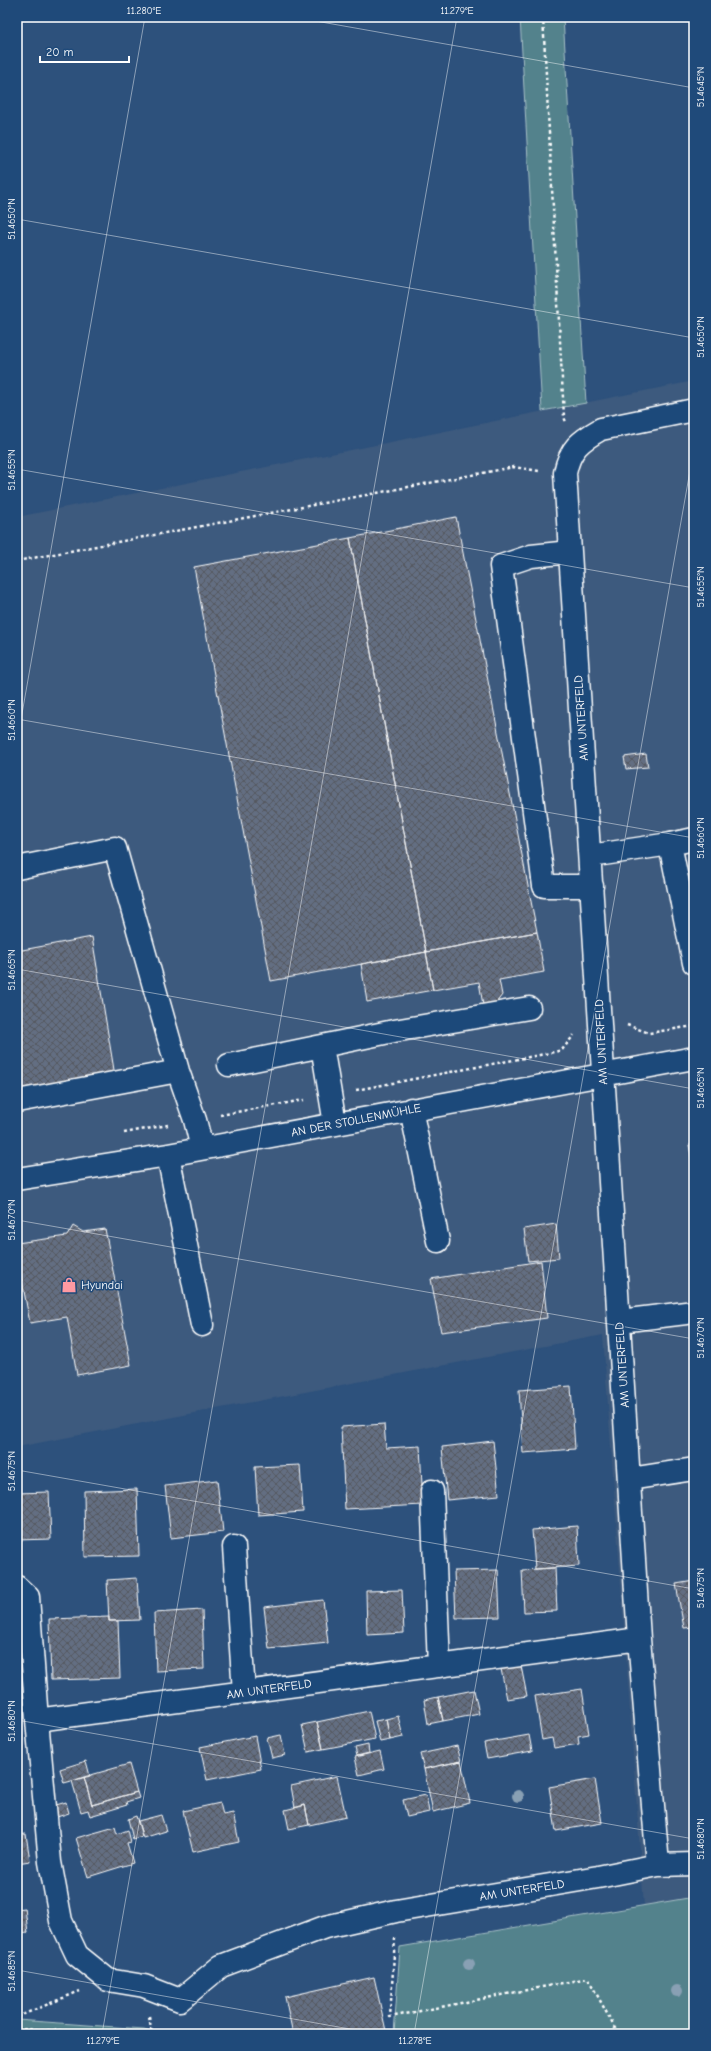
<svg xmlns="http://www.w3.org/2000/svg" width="711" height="2051" font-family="'Comic Neue',sans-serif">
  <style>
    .built { fill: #3d5a7e }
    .green { fill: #52828c; stroke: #a8c0c6 }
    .building { fill: url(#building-cross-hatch); stroke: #fff }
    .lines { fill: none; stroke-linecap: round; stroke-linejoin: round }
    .minor-casing { stroke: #fff; stroke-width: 25 }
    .path { stroke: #fff; stroke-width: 2.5; stroke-dasharray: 3 3; stroke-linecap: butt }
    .minor { stroke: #1f4a7a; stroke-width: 22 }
    .tree { fill: #89a0b4 }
    .ticks { fill: none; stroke: #fff; stroke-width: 1; stroke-opacity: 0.45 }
    .labels { text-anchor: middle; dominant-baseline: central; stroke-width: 3; stroke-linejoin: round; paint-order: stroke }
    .street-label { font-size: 12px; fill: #fff; stroke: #1f4a7a }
    .poi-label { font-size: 12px; fill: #fff; stroke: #1f4a7a; text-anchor: start }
    .neatline { fill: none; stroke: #fff; stroke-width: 1.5 }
    .ticks-label { font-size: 10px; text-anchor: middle; fill: #fff }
  </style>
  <defs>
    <pattern id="building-cross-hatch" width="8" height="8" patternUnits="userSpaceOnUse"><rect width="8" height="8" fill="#636e82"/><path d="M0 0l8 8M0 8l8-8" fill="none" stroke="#54585f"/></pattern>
  </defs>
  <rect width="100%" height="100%" fill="#2d517c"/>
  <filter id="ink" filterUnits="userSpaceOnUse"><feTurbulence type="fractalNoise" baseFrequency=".025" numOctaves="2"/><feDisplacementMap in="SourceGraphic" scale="8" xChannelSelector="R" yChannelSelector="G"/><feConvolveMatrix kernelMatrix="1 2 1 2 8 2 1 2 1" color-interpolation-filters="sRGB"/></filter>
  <g filter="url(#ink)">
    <!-- built -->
    <path class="built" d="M694,381V1897L644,1906L603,1335L17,1447V517Z"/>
    <!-- green -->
    <path class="green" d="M520,17H563L586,403L542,411Z
      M694,1897V2034H394L400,1947Z
      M17,2020L144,2029L162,2034H17Z"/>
    <!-- building -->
    <path class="building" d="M456,517L537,932L426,952L350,538Z
      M350,538L426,952L271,981L194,567Z
      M646,754L648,767L626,769L624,757Z
      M537,932L544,972L499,980L502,995L496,1003L483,1005L479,982L433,990L426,952Z
      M92,937L115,1076L17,1093V951Z
      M426,952L433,990L367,1002L361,964Z
      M689,1145H694V1171Z
      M556,1224L559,1258L528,1261L524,1229Z
      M73,1226L83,1232L105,1229L131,1365L77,1375L67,1317L30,1323L17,1254V1243L67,1236Z
      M541,1261L547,1318L441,1332L431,1279Z
      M571,1386L575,1449L523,1453L519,1390Z
      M384,1424L386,1448L420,1446L423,1505L345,1509L341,1427Z
      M493,1441L499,1495L447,1500L442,1447Z
      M300,1465L303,1512L258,1515L255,1467Z
      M217,1480L223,1532L171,1538L165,1486Z
      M137,1489L139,1556L85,1557L84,1491Z
      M49,1492L51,1539L17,1540V1493Z
      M577,1526L579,1566L535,1569L532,1530Z
      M555,1568L557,1611L524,1612L522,1570Z
      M498,1570L500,1617L456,1618L454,1571Z
      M137,1578L140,1620L109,1621L107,1580Z
      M694,1581V1627L684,1628L676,1584Z
      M402,1590L404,1633L367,1635L366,1591Z
      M323,1600L328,1643L269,1649L264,1607Z
      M202,1610L204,1669L156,1671L154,1613Z
      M109,1617V1621H118L120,1678L51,1680L49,1619Z
      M521,1666L527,1696L507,1699L501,1669Z
      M582,1689L589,1734L578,1736L579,1744L554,1748L552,1738L542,1740L535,1696Z
      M474,1690L479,1714L443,1721L438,1697Z
      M438,1697L443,1721L428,1724L424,1700Z
      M369,1711L375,1739L323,1749L317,1722Z
      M398,1716L403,1737L390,1740L386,1719Z
      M386,1719L390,1740L380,1742L375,1721Z
      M317,1722L323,1749L308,1752L302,1725Z
      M281,1735L285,1755L272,1758L267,1738Z
      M529,1735L532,1751L487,1759L484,1743Z
      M255,1736L261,1769L207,1780L200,1747Z
      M368,1745L369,1753L357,1756L355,1748Z
      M457,1746L461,1761L424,1769L420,1754Z
      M380,1751L384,1769L359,1775L355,1757Z
      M86,1761L90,1776L64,1783L60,1769Z
      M461,1761L470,1803L433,1812L424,1769Z
      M129,1764L137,1792L92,1805L84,1777Z
      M337,1776L346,1817L309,1825L305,1805L295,1808L291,1786Z
      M84,1777L92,1805L137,1792L139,1798L126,1802L127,1805L90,1816L88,1810L81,1812L72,1781Z
      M595,1779L602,1823L556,1831L549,1787Z
      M426,1795L429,1812L407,1817L403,1800Z
      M66,1802L69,1813L57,1817L53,1806Z
      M220,1803L223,1815L233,1813L239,1842L193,1852L183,1811Z
      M305,1805L309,1825L289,1829L285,1810Z
      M161,1815L166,1831L143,1838L138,1821Z
      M136,1816L142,1836L133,1839L128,1819Z
      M115,1827L117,1834L128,1830L131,1842L127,1843L133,1863L88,1877L76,1838Z
      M26,1834L30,1861L17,1863V1835Z
      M25,1908L28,1933L17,1934V1909Z
      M374,1977L386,2031L371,2034H293L285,1997Z"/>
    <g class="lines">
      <!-- minor casing -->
      <g class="minor-casing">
        <path id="minor" d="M570,552L531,556L501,566L544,886H592
          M694,839L670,844L694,963
          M590,856L670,844
          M17,868L115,848L178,1071L195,1120L202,1148
          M229,1065L322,1046
          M17,1101L178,1071
          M411,1109L438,1241
          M335,1124L322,1046L394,1031L529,1008
          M168,1155L202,1325
          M17,1179L168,1155L694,1058
          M620,1321L694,1312
          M630,1479L694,1469
          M432,1491L439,1666
          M234,1547L244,1692
          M17,1587L28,1597L37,1720L639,1639
          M37,1720L50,1862L61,1921L77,1955L108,1980L144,1986L180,2000L221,1966L325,1927L396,1911L598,1877L658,1865L694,1864
          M658,1865L639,1639L565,473C570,448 580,441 601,429L694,410"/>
      </g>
      <!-- path -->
      <path class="path" d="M543,17L564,417L566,422
        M17,561L514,467L539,471
        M627,1025L649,1033L694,1026
        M356,1090L550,1053L562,1050L574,1035
        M220,1115L304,1100
        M124,1133L168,1125
        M395,1938L390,2017L588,1978L618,2034
        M149,2016L152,2034
        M17,2017L80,1991
        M17,2029L68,2031L92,2034"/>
      <!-- minor -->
      <use href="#minor" class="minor"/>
    </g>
    <!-- trees -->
    <g class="tree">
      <circle cx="518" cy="1796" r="6"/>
      <circle cx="469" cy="1964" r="6"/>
      <circle cx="677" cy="1991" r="6"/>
    </g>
  </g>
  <!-- ticks -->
  <path class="ticks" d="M293,17L694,88M17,219L694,338M17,469L694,588M17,719L694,838M17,742L145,17M17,969L694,1089M17,1220L694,1339M17,1470L694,1589M17,1720L694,1839M17,1970L378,2034M102,2034L457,17M414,2034L694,448"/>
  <!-- icons -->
  <defs>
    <g id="shop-bare" transform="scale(1.2)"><path d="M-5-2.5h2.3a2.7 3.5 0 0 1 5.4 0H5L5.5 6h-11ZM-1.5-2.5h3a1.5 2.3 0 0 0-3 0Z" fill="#ff9aa2" stroke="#1f4a7a" stroke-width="2.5" paint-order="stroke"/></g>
  </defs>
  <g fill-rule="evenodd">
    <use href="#shop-bare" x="69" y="1285"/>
  </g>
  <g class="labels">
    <!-- street labels -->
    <g class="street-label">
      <text transform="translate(581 718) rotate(-94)">AM UNTERFELD</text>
      <text transform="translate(601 1042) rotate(-93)">AM UNTERFELD</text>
      <text transform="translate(356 1120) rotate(-11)">AN DER STOLLENMÜHLE</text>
      <text transform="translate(622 1365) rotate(-94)">AM UNTERFELD</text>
      <text transform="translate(269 1689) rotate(-8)">AM UNTERFELD</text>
      <text transform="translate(522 1890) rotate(-9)">AM UNTERFELD</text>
    </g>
    <!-- poi labels -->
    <g class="poi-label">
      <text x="81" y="1285">Hyundai</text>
    </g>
  </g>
  <!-- margin -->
  <rect width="711" height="2051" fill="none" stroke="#1f4a7a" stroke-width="44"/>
  <!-- scale -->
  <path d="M40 56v6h89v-6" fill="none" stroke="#ffffff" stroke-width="2"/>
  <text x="46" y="56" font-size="12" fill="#ffffff" stroke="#1f4a7a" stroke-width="3" paint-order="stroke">20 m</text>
  <rect x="22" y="22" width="667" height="2007" class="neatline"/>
  <g class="ticks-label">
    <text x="144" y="14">11.280°E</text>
    <text x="457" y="14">11.279°E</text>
    <text transform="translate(700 87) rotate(-90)" y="4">51.4645°N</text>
    <text transform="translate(11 219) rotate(-90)" y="4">51.4650°N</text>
    <text transform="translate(700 337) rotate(-90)" y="4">51.4650°N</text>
    <text transform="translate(11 470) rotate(-90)" y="4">51.4655°N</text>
    <text transform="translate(700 587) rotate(-90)" y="4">51.4655°N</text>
    <text transform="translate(11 720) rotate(-90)" y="4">51.4660°N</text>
    <text transform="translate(700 838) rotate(-90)" y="4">51.4660°N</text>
    <text transform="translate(11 970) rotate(-90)" y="4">51.4665°N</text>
    <text transform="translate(700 1088) rotate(-90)" y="4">51.4665°N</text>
    <text transform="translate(11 1220) rotate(-90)" y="4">51.4670°N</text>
    <text transform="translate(700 1338) rotate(-90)" y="4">51.4670°N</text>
    <text transform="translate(11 1471) rotate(-90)" y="4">51.4675°N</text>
    <text transform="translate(700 1588) rotate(-90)" y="4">51.4675°N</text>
    <text transform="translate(11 1721) rotate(-90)" y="4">51.4680°N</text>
    <text transform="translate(700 1839) rotate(-90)" y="4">51.4680°N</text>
    <text transform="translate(11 1971) rotate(-90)" y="4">51.4685°N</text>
    <text x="103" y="2044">11.279°E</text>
    <text x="415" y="2044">11.278°E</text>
  </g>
</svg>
